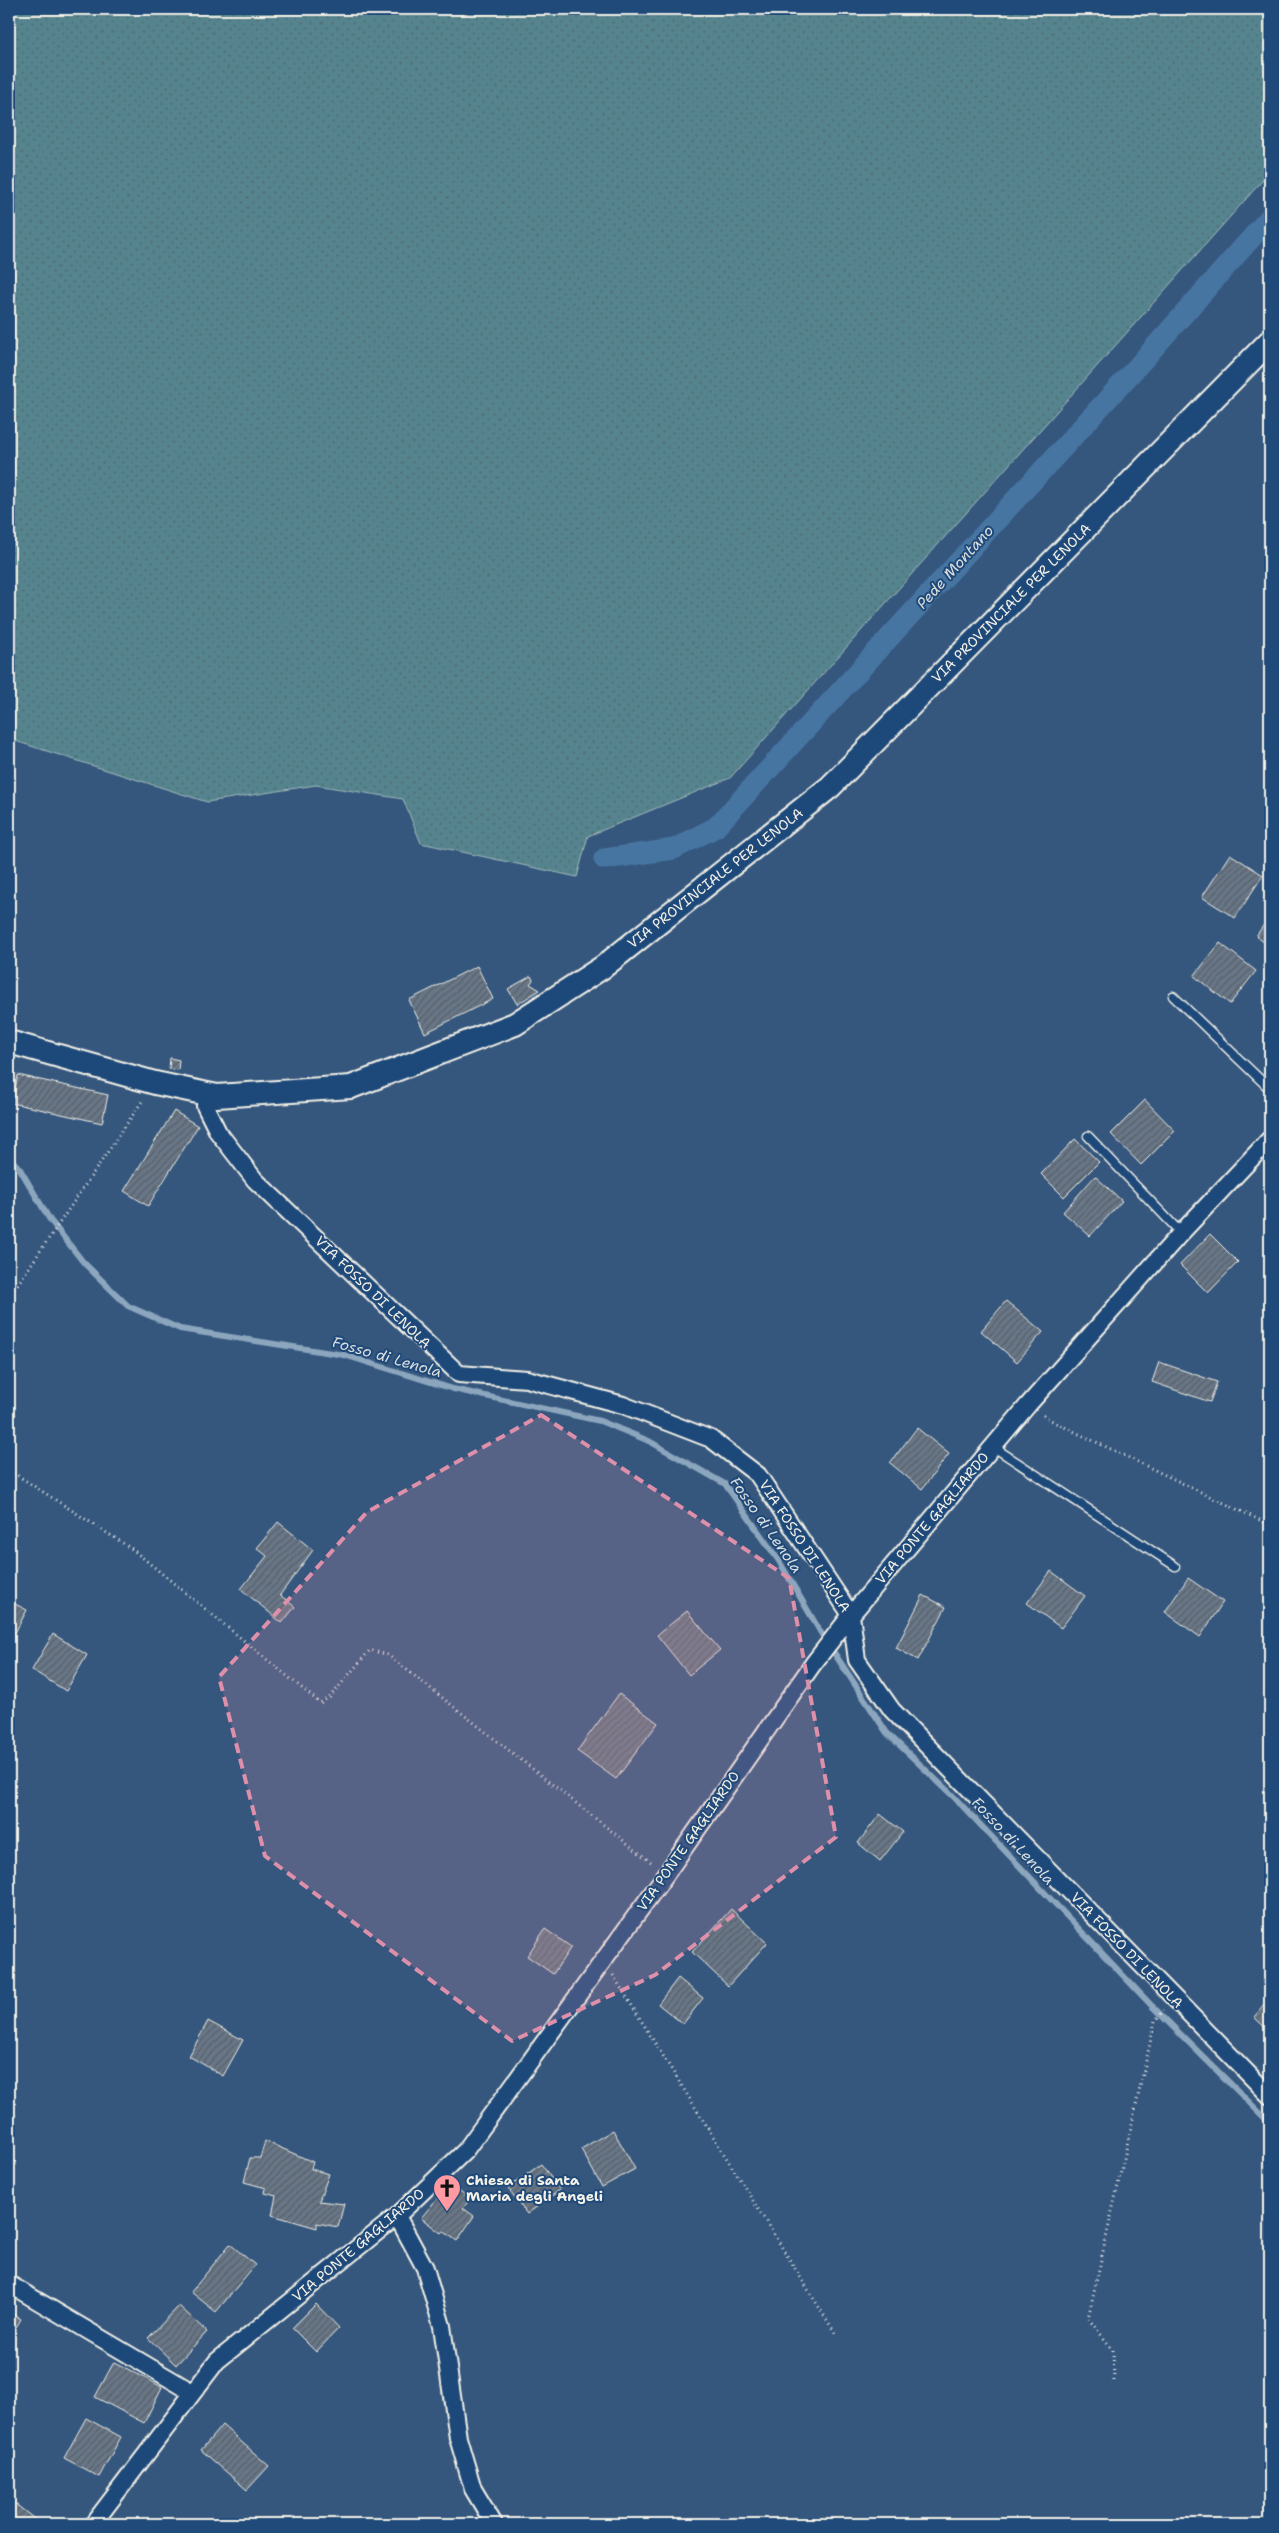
<svg xmlns="http://www.w3.org/2000/svg" width="1279" height="2533" font-family="'Shantell Sans',sans-serif">
  <style>
    .grass { fill: url(#grass-dots); stroke: #a4babb }
    .lines { fill: none; stroke-linecap: round; stroke-linejoin: round }
    .stream { stroke: #8ca6be; stroke-width: 6 }
    .canal { stroke: #4674a2; stroke-width: 21 }
    .building { fill: url(#building-hatch); stroke: #f4f1e8 }
    .lane-casing { stroke: #f4f1e8; stroke-width: 11 }
    .street-casing { stroke: #f4f1e8; stroke-width: 20 }
    .secondary-casing { stroke: #f4f1e8; stroke-width: 26 }
    .path { stroke: #f4f1e8; stroke-width: 3; stroke-dasharray: 1 4; stroke-linecap: butt }
    .lane { stroke: #1f4a7a; stroke-width: 8 }
    .street { stroke: #1f4a7a; stroke-width: 16 }
    .secondary { stroke: #1f4a7a; stroke-width: 22 }
    .marked { fill: #de8fa9; fill-opacity: 0.2; stroke: #de8fa9; stroke-width: 4; stroke-dasharray: 10 6; stroke-linejoin: round }
    .labels { text-anchor: middle; dominant-baseline: central; stroke-width: 4; stroke-linejoin: round; paint-order: stroke }
    .street-label { font-size: 14px; fill: #f4f1e8; stroke: #1f4a7a }
    .poi-label { font-size: 14px; font-weight: bold; fill: #f4f1e8; stroke: #1f4a7a; text-anchor: start }
    .water-label { font-size: 15px; font-style: italic; fill: #dadede; stroke: #1f4a7a }
  </style>
  <defs>
    <pattern id="grass-dots" width="8" height="8" patternUnits="userSpaceOnUse" patternTransform="scale(1.25)"><rect width="8" height="8" fill="#54848e"/><path d="M2 2h.1M6 6h.1" fill="none" stroke="#506c71" stroke-width="1.8" stroke-linecap="round"/></pattern>
    <pattern id="building-hatch" width="6" height="6" patternUnits="userSpaceOnUse" patternTransform="scale(1.25)"><rect width="6" height="6" fill="#677687"/><path d="M-1 1l2-2M0 6l6-6M5 7l2-2" fill="none" stroke="#585f66"/></pattern>
  </defs>
  <rect width="100%" height="100%" fill="#35577e"/>
  <filter id="ink" filterUnits="userSpaceOnUse"><feTurbulence type="fractalNoise" baseFrequency=".02" numOctaves="2"/><feDisplacementMap in="SourceGraphic" scale="10" xChannelSelector="R" yChannelSelector="G"/><feConvolveMatrix kernelMatrix="1 2 1 2 8 2 1 2 1" color-interpolation-filters="sRGB"/></filter>
  <g filter="url(#ink)">
    <!-- grass -->
    <path class="grass" d="M9,9H1270V172L730,778L588,836L577,877L421,843L403,799L316,785L207,802L9,739Z"/>
    <g class="lines">
      <!-- stream -->
      <path class="stream" d="M9,1157L20,1169L50,1220L84,1263L128,1306L180,1329L344,1355L453,1389L600,1421L649,1441L725,1484L779,1561L821,1633L887,1733L953,1796L1152,2006L1270,2123"/>
      <!-- canal -->
      <path class="canal" d="M604,859L674,849L716,827L1136,368L1270,217"/>
    </g>
    <!-- building -->
    <path class="building" d="M1230,854L1263,875L1235,918L1202,897Z
      M1270,916V947L1256,936Z
      M1220,943L1256,971L1230,1004L1194,976Z
      M477,966L493,999L425,1033L409,1000Z
      M531,976L533,980L530,984L540,990L517,1004L508,989Z
      M1270,1054V1066L1264,1061Z
      M170,1058L179,1060L178,1070L169,1069Z
      M18,1075L108,1095L102,1123L12,1103Z
      M1145,1100L1175,1131L1141,1165L1111,1134Z
      M174,1111L198,1126L148,1206L124,1191Z
      M1075,1139L1099,1162L1064,1197L1041,1174Z
      M1095,1176L1122,1201L1090,1236L1063,1212Z
      M1210,1234L1238,1262L1208,1293L1180,1265Z
      M1006,1301L1043,1332L1017,1362L981,1331Z
      M1159,1362L1217,1382L1210,1402L1152,1382Z
      M917,1428L949,1454L922,1489L890,1463Z
      M278,1522L313,1550L280,1595L295,1607L282,1623L241,1589L267,1556L257,1548Z
      M1051,1571L1085,1596L1061,1628L1027,1603Z
      M1188,1578L1223,1602L1200,1637L1165,1612Z
      M923,1595L946,1607L918,1660L896,1648Z
      M9,1601L27,1610L9,1644Z
      M687,1611L720,1650L689,1675L657,1635Z
      M53,1634L87,1655L66,1691L32,1670Z
      M619,1694L658,1723L616,1779L577,1751Z
      M880,1814L903,1832L880,1861L858,1843Z
      M731,1909L767,1943L728,1986L692,1952Z
      M545,1929L571,1947L553,1974L527,1956Z
      M678,1978L703,1998L683,2024L658,2004Z
      M1270,1998V2032L1254,2017Z
      M208,2021L243,2040L223,2076L189,2056Z
      M613,2130L635,2169L602,2187L581,2149Z
      M265,2141L313,2162L311,2169L329,2174L319,2201L344,2204L338,2227L317,2223V2228L272,2215L276,2196L265,2193L266,2188L244,2182L250,2158H260Z
      M541,2164L560,2190L527,2214L508,2188Z
      M450,2183L470,2199L463,2208L474,2216L457,2241L443,2231L441,2233L421,2218Z
      M230,2244L255,2265L216,2312L191,2292Z
      M316,2304L339,2328L316,2352L292,2328Z
      M179,2306L207,2332L176,2365L148,2338Z
      M9,2311L21,2319L9,2339Z
      M114,2362L162,2387L144,2423L95,2397Z
      M86,2418L121,2437L99,2477L64,2458Z
      M222,2425L269,2466L247,2490L201,2450Z
      M9,2499L37,2521L35,2524H9Z"/>
    <g class="lines">
      <!-- lane casing -->
      <g class="lane-casing">
        <path id="lane" d="M1173,996L1270,1089
          M1088,1136L1181,1233
          M992,1446L1175,1566"/>
      </g>
      <!-- street casing -->
      <g class="street-casing">
        <path id="street" d="M206,1094L205,1106L218,1132L255,1180L459,1374L527,1379L623,1405L711,1439L758,1475L851,1615L857,1660L892,1710L1270,2096
          M397,2216L425,2268L442,2326L458,2438L473,2489L494,2524
          M9,2284L192,2392
          M93,2524L217,2361L397,2216L465,2151L666,1874L813,1664L851,1615L1028,1405L1181,1233L1270,1139"/>
      </g>
      <!-- secondary casing -->
      <g class="secondary-casing">
        <path id="secondary" d="M9,1042L155,1083L217,1096L351,1087L515,1024L603,967L830,787L1270,341"/>
      </g>
      <!-- path -->
      <path class="path" d="M9,1297L143,1100
        M1043,1415L1054,1422L1270,1525
        M9,1470L132,1549L320,1703L330,1697L370,1650L388,1655L652,1863
        M613,1975L835,2333
        M1114,2381L1113,2350L1088,2318L1155,2021L1164,2010"/>
      <!-- lane -->
      <use href="#lane" class="lane"/>
      <!-- street -->
      <use href="#street" class="street"/>
      <!-- secondary -->
      <use href="#secondary" class="secondary"/>
    </g>
  </g>
  <!-- marked area -->
  <path class="marked" d="M541,1415L789,1578L836,1837L655,1975L512,2041L265,1856L219,1677L367,1512Z"/>
  <!-- icons -->
  <defs>
    <g id="church-pin" transform="scale(1.4375)"><path d="M0 17L-7.5 6A9.5 9.5 0 1 1 7.5 6Z" fill="#ff9aa2" stroke="#1f4a7a"/><path d="M-1.2-6h2.4v3.5h3.3v2.4h-3.3V6h-2.4V-.1h-3.3v-2.4h3.3Z" fill="#111"/></g>
  </defs>
  <g fill-rule="evenodd">
    <use href="#church-pin" x="447" y="2188"/>
  </g>
  <g class="labels">
    <!-- street labels -->
    <g class="street-label">
      <text transform="translate(1011 603) rotate(-45)">VIA PROVINCIALE PER LENOLA</text>
      <text transform="translate(715 878) rotate(-38)">VIA PROVINCIALE PER LENOLA</text>
      <text transform="translate(373 1292) rotate(44)">VIA FOSSO DI LENOLA</text>
      <text transform="translate(932 1518) rotate(-50)">VIA PONTE GAGLIARDO</text>
      <text transform="translate(805 1546) rotate(57)">VIA FOSSO DI LENOLA</text>
      <text transform="translate(688 1841) rotate(-55)">VIA PONTE GAGLIARDO</text>
      <text transform="translate(1127 1950) rotate(46)">VIA FOSSO DI LENOLA</text>
      <text transform="translate(358 2245) rotate(-40)">VIA PONTE GAGLIARDO</text>
    </g>
    <!-- poi labels -->
    <g class="poi-label">
      <text x="466" y="2180">Chiesa di Santa<tspan x="466" dy="16">Maria degli Angeli</tspan></text>
    </g>
    <!-- water labels -->
    <g class="water-label">
      <text transform="translate(955 567) rotate(-48)">Pede Montano</text>
      <text transform="translate(387 1357) rotate(16)">Fosso di Lenola</text>
      <text transform="translate(766 1525) rotate(55)">Fosso di Lenola</text>
      <text transform="translate(1013 1841) rotate(47)">Fosso di Lenola</text>
    </g>
  </g>
  <!-- margin -->
  <rect width="1279" height="2533" fill="none" stroke="#1f4a7a" stroke-width="30"/>
  <rect x="15" y="15" width="1249" height="2503" fill="none" stroke="#f4f1e8" stroke-width="2" filter="url(#ink)"/>
</svg>
